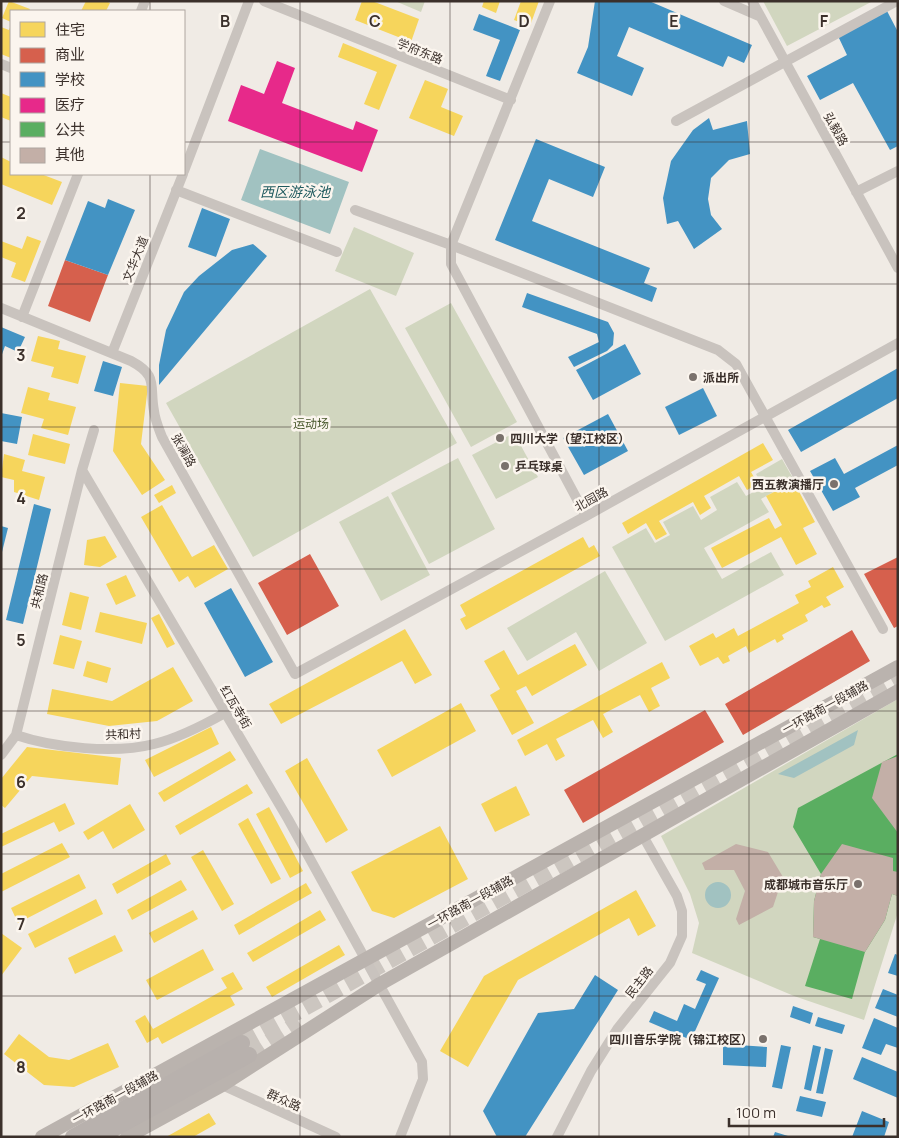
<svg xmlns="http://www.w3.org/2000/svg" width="899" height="1138" font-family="Manrope,'Noto Sans SC',sans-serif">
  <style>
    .green { fill: #d1d6bf }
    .water { fill: #a1c2c1 }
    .homes { fill: #f6d55c }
    .shops { fill: #d6604d }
    .schools { fill: #4393c3 }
    .health { fill: #e7298a }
    .public { fill: #5aae61 }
    .building { fill: #c3afa7 }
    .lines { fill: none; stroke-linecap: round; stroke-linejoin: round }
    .primary-tunnel { stroke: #ccc6c0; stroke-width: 16; stroke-dasharray: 16 8; stroke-linecap: butt }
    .minor { stroke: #c9c3be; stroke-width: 10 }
    .secondary { stroke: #bab3ae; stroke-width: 14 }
    .primary { stroke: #b8b1ad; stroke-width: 16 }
    .grid { fill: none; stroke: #3b302b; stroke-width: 1; stroke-opacity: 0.55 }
    .poi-dot { fill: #7a716c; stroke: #fbf5ee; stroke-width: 2 }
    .labels { text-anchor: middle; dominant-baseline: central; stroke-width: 5; stroke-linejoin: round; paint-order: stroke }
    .street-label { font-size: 12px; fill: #3b302b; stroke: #fbf5ee }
    .poi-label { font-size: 12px; font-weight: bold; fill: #3b302b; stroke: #fbf5ee; text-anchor: start }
    .park-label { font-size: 12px; fill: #4a5a2e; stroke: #fbf5ee }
    .water-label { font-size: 14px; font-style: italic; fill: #1f5a5e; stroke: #fbf5ee }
    .grid-label { font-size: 16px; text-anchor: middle; font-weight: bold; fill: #3b302b; stroke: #fbf5ee; stroke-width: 5; stroke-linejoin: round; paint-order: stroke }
  </style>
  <rect width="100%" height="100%" fill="#f0ebe5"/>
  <!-- green -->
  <path class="green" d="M395,1H425L421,12Z
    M763,1H873L787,46Z
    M354,227L414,253L396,296L335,271Z
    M370,289L457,443L253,557L166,403Z
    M451,303L517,422L471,447L405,328Z
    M514,433L538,477L496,499L472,455Z
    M458,458L495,529L429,564L391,493Z
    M782,459L794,480L761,499L769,512L704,548L722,579L771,552L784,575L665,641L612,547L646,528L655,543L670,535L663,522L693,506L701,520L717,510L710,497L737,482L746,496L763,487L756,474Z
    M388,496L430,575L381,601L339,522Z
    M605,571L647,643L599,671L576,632L527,661L507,628Z
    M898,699V912L864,1020L794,996L692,953L699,923L690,894L661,836Z"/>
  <!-- water -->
  <path class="water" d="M260,149L349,182L330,234L241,200Z
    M858,730L854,745L794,778L778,774Z
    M705 895a13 13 0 1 1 26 0a13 13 0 1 1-26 0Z"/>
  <!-- homes -->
  <path class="homes" d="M9,1L30,9L29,11H11V22L2,18Z
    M86,1H106L110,3L106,11H81Z
    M362,1H372L419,19L411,42L355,20Z
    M484,1H500L496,13L482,7Z
    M521,1H539L530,26L514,20Z
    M11,25V58L1,54V27L9,30Z
    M343,43L397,65L379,110L364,104L377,72L338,57Z
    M425,80L448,89L441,107L463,116L454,136L409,118Z
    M1,93L11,97V121L1,117Z
    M1,157L11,162V174H41L62,182L52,205L1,184Z
    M27,236L41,241L25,282L11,277L16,263L1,257V241L22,249Z
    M38,336L60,341L58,349L86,356L78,384L51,377L54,367L31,361Z
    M120,383L148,386L141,444L165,480L142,495L113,451Z
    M28,387L50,393L48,400L76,407L68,435L41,428L44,419L21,413Z
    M33,434L70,444L65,464L28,455Z
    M763,443L773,460L751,472L758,484L747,490L739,476L704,496L711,508L700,515L693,502L659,521L667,534L656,540L646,523L628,534L622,523Z
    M4,454L25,460L22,471L45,477L39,500L14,492V480L1,477Z
    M794,482L815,522L803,528L817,554L796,565L781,537L722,568L711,548L769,518L775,529L782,525L766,496Z
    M172,485L176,493L159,503L154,495Z
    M162,505L192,557L214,545L228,569L195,588L188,576L179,582L141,517Z
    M105,536L117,557L100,567L84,565L87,540Z
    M583,537L589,548L594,545L600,556L466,630L460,619L466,616L460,605Z
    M833,567L844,587L826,597L831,605L824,608L822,605L805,615L808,621L782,635L784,639L777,643L775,639L749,653L746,646L728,656L730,661L723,664L718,657L700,666L689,646L713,633L716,638L734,628L738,636L799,603L795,595L811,587L808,581Z
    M126,575L136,596L116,605L106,584Z
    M70,592L89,597L81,630L62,625Z
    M100,612L147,623L142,644L95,632Z
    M159,614L175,644L167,648L151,618Z
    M405,629L432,675L415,684L402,661L281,724L269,704Z
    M60,635L82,641L74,669L53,664Z
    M575,644L587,665L532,696L526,686L516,691L534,723L512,735L490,695L500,689L484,661L504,650L518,675Z
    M87,661L111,668L107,683L83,676Z
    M662,662L670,678L651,688L660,706L649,712L640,695L603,714L613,732L603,738L593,720L556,739L565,756L556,761L547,744L525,756L517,740Z
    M173,667L193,701L157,721L109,726L47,714L52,689L112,701Z
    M461,703L476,731L392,777L377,750Z
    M211,727L219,744L154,777L145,760Z
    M27,747L121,758L118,785L32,776L5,808L1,805V779Z
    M230,751L236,760L164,802L158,793Z
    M307,758L348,830L326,843L285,771Z
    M247,784L253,793L180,835L175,826Z
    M516,786L530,815L495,832L481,804Z
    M65,803L75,824L59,832L54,822L1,847V834Z
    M130,804L145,830L113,849L103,831L88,840L83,832Z
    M269,807L303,871L290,878L256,814Z
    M248,818L281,879L271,884L238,824Z
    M440,826L468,879L394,918L372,911L351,872Z
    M62,843L70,857L1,892V874Z
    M203,850L234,904L222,911L191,857Z
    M166,854L171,864L117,894L112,884Z
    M79,874L86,888L18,923L11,908Z
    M181,880L187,890L132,920L127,910Z
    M306,883L312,893L239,935L234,925Z
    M636,890L656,926L638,936L629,918L518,980L468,1067L440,1051L484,976Z
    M96,899L103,914L35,948L28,934Z
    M193,910L198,919L154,943L149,933Z
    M320,910L326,920L253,962L247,953Z
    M1,933L22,948L1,976Z
    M115,935L123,951L75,974L68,958Z
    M339,945L345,955L272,997L266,987Z
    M203,949L214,970L157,1000L146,980Z
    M233,972L243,989L230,996L235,1005L162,1044L158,1037L147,1043L135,1021L145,1015L153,1029L227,988L221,978Z
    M19,1034L49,1057L69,1060L108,1043L119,1067L74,1087L44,1085L4,1054Z
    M209,1113L216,1124L193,1137H166Z"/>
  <!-- shops -->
  <path class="shops" d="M65,260L108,275L90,322L48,306Z
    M310,554L339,606L287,635L258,583Z
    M898,557V626L894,628L864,574Z
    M852,630L870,661L743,735L725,704Z
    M705,710L724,742L583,823L564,790Z"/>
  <!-- schools -->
  <path class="schools" d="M595,1H649L752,45L744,63L728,56L723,67L629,27L617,56L644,68L632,96L577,73L588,47Z
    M887,11L898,32V146L890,150L853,83L820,100L807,76L847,55L838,36Z
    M479,14L520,30L500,81L486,76L500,40L473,30Z
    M709,118L713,130L747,121L750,154L729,160L711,178L708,199L711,215L722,229L694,249L678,221L667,224L663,198L671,161L693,130Z
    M536,139L605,167L593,197L549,179L532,221L650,268L644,283L657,288L652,302L495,240Z
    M108,199L135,210L108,275L65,260L88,201L105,208Z
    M202,208L230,219L216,257L188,247Z
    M253,244L267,256L159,385V365L166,330L184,292L199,276L232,250Z
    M527,293L608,322L614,333L613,345L607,351L574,367L568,357L599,342L597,334L522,307Z
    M1,327L25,337L18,352L5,346L1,357Z
    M625,344L641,374L593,400L576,370Z
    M103,361L122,367L113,396L94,391Z
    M898,368V398L801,452L788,430Z
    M703,388L717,416L679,435L665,407Z
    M1,413L22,417L17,444L1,441Z
    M608,414L628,451L584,475L563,438Z
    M898,445V465L855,488L860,497L833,511L810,471L835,458L844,474Z
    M34,504L51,509L23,624L6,620Z
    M1,526L8,528L2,552H1Z
    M231,588L273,662L245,677L204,603Z
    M895,954L898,955V976L888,973Z
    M701,970L719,978L691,1040L649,1022L654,1011L677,1021L684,1004L695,1009L706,984L696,980Z
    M595,975L618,990L525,1137H497L483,1111L538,1013L574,1009Z
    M883,989L898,995V1017L875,1008Z
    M793,1006L813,1013L810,1024L790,1017Z
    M818,1017L845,1025L842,1034L815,1026Z
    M874,1018L898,1028V1048L886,1044L881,1055L862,1048Z
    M723,1044L767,1047L766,1067L723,1065Z
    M781,1045L791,1047L782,1089L772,1087Z
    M813,1045L821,1047L811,1091L804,1089Z
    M825,1048L833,1050L823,1094L816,1093Z
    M862,1057L898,1072V1098L853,1079Z
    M800,1096L826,1102L822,1117L796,1111Z
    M862,1111L889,1122L884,1137H852Z
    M775,1132L788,1136V1137H773Z"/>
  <!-- health -->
  <path class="health" d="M277,61L295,68L282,103L353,130L356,121L378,130L362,172L228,121L241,85L264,94Z"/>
  <!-- public -->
  <path class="public" d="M898,754V896L892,894L885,920L865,952L852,999L805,986L820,939L813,937L814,901L821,874L793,827L798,808Z"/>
  <!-- building -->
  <path class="building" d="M898,756V833L872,798L882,762Z
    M736,844L768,852L783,877L773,907L739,925L736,919L745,891L734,870H705L702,863Z
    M842,844L893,858V871L898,872V896L892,894L885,920L865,952L813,937L814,901L821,874Z"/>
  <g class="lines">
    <!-- primary-tunnel -->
    <path class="primary-tunnel" d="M242,1043L898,676
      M249,1055L299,1022"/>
    <!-- minor -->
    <path class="minor" d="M264,1L511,100
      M550,1L451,245V264L586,516
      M724,1L761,17
      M752,1L898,268
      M141,11L145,1
      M1,64L11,68
      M676,121L897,1
      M184,171L249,1
      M176,190L337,252
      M856,192L898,171
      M355,210L451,245L718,350L736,364L883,629
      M1,308L131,361C159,376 149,385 154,411C155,420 159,429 162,437L295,674L586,516L898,343
      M22,317L78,174
      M112,353L183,174
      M82,470L288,819L422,1062L423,1079L400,1137
      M16,735C54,748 115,754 154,744C179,738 202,726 225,713
      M1,755L16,735L82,470L94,430
      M222,1085L336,1137
      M557,1137L591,1071L618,1028L670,963L682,936V911L677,896L643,836"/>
    <!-- secondary -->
    <path class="secondary" d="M42,1137L898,667
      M127,1137L222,1085L380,984L898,691"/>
    <!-- primary -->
    <path class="primary" d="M73,1137L242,1043
      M99,1137L249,1055"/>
  </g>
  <!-- grid -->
  <path class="grid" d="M150,1V11M300,1V1137M450,1V1137M599,1V1137M749,1V1137M1,142H11M184,142H898M150,174V1137M1,284H898M1,427H898M1,569H898M1,711H898M1,854H898M1,996H898"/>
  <!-- markers -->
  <g class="poi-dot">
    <circle cx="693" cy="377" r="5"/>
    <circle cx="500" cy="438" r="5"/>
    <circle cx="505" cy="466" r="5"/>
    <circle cx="834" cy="484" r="5"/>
    <circle cx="858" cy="884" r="5"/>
    <circle cx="763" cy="1039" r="5"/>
  </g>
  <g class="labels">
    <!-- street labels -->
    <g class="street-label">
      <text transform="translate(420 51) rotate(22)">学府东路</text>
      <text transform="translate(836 129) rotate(61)">弘毅路</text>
      <text transform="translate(135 259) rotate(-68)">文华大道</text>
      <text transform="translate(184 450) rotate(61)">张澜路</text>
      <text transform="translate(591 499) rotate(-29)">北园路</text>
      <text transform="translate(39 591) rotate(-76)">共和路</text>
      <text transform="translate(236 707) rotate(59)">红瓦寺街</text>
      <text transform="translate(825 707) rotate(-29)">一环路南一段辅路</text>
      <text transform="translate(123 734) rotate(-2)">共和村</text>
      <text transform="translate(470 902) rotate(-29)">一环路南一段辅路</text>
      <text transform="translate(639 982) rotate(-52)">民主路</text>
      <text transform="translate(115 1097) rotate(-29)">一环路南一段辅路</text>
      <text transform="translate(284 1100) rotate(24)">群众路</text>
    </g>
    <!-- poi labels -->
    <g class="poi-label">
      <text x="703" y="377">派出所</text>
      <text x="510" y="438">四川大学（望江校区）</text>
      <text x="515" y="466">乒乓球桌</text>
      <text x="824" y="484" text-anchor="end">西五教演播厅</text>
      <text x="848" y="884" text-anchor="end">成都城市音乐厅</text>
      <text x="753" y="1039" text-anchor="end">四川音乐学院（锦江校区）</text>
    </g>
    <!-- park labels -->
    <g class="park-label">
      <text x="311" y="423">运动场</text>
    </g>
    <!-- water labels -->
    <g class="water-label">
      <text x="295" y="191">西区游泳池</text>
    </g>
  </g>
  <g class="grid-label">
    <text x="225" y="27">B</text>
    <text x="375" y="27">C</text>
    <text x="524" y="27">D</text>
    <text x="674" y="27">E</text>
    <text x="824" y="27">F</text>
    <text x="21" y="219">2</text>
    <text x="21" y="361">3</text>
    <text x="21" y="504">4</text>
    <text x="21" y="646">5</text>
    <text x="21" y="788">6</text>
    <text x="21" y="930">7</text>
    <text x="21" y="1073">8</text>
  </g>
  <!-- border -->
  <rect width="899" height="1138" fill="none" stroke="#3b302b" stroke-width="5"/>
  <!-- legend -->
  <rect x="10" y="10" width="175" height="165" fill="#fbf5ee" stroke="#aea6a0"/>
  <rect x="20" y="22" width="25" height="15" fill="#f6d55c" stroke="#aea6a0"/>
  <text x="55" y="35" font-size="15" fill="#3b302b">住宅</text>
  <rect x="20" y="48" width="25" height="15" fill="#d6604d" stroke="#aea6a0"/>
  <text x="55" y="60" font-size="15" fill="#3b302b">商业</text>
  <rect x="20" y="72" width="25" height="15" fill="#4393c3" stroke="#aea6a0"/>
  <text x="55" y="85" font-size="15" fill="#3b302b">学校</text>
  <rect x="20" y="98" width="25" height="15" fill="#e7298a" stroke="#aea6a0"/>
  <text x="55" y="110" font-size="15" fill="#3b302b">医疗</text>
  <rect x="20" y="122" width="25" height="15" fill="#5aae61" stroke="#aea6a0"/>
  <text x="55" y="135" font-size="15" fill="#3b302b">公共</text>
  <rect x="20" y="148" width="25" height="15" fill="#c3afa7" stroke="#aea6a0"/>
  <text x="55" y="160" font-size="15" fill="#3b302b">其他</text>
  <!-- scale -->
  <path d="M729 1118v8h155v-8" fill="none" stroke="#3b302b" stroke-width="2.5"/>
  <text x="736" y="1118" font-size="15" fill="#3b302b" stroke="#fbf5ee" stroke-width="4" paint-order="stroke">100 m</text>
</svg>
